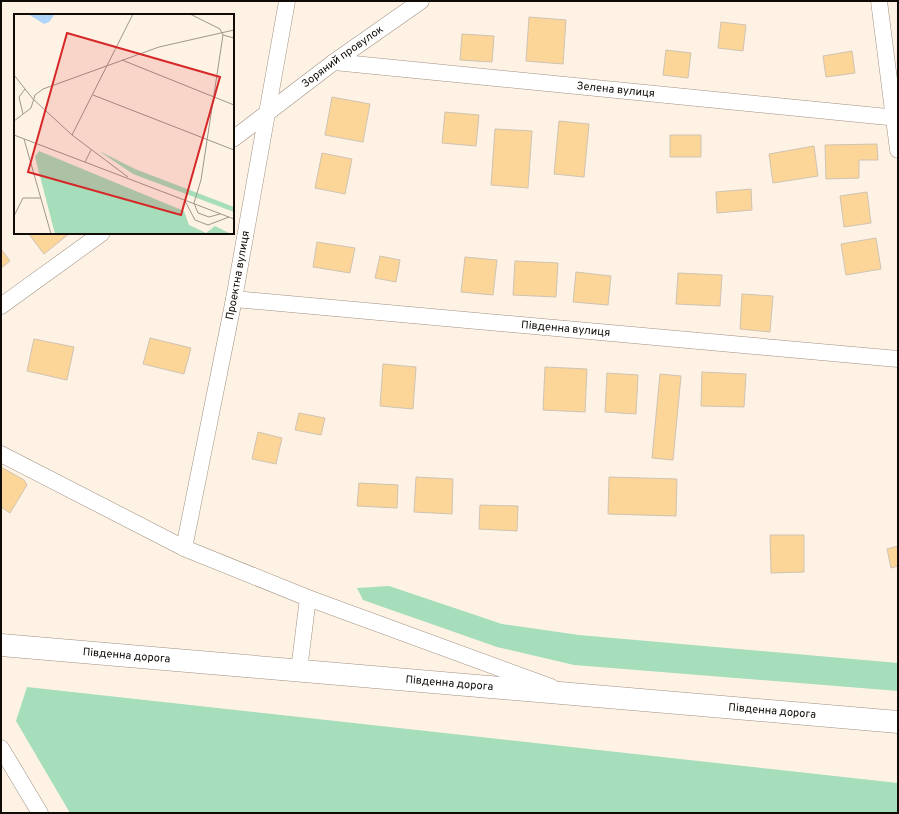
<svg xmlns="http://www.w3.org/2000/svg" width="899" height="814" font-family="Overpass,sans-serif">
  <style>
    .green { fill: #a6ddba }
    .building { fill: #fcd699; stroke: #cfc3b2 }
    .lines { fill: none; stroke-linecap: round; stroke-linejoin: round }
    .street-casing { stroke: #9f9182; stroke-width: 17 }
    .highway-casing { stroke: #9f9182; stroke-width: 23 }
    .street { stroke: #fff; stroke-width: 16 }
    .highway { stroke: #fff; stroke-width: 22 }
    .labels { text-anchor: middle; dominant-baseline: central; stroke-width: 3; stroke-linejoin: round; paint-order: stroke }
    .street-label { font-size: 11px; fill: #100b06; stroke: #fef2e5 }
    .inset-road { fill: none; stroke: #9f968c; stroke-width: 1 }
    .view { fill: #d62828; fill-opacity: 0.15; stroke: #d62828; stroke-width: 2 }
    .inset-edge { fill: none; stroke: #100b06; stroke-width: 2 }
  </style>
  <rect width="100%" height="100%" fill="#fef2e5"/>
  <!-- green -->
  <path class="green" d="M389,586L502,624L579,635L898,663V691L574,665L497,647L363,600L357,588Z
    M27,687L898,783V813H70L16,721Z"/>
  <!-- building -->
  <path class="building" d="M529,17L566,20L563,64L526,61Z
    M721,22L746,25L743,51L718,48Z
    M462,34L494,36L492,62L460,60Z
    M666,50L691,53L688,78L663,75Z
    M852,51L855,73L826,77L823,56Z
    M332,97L370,104L363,142L325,135Z
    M445,112L479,115L476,146L442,143Z
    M559,121L589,124L584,177L554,174Z
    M495,129L532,131L528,188L491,185Z
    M670,135H701V157H670Z
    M877,144L878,160H859V178L826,179L825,145Z
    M814,146L818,176L773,183L769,154Z
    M322,153L352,159L345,194L315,188Z
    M751,189L752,210L717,213L716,192Z
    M867,192L871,223L844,227L840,196Z
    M28,233H70L44,254Z
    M876,238L881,269L846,275L841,244Z
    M317,242L355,248L350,273L313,267Z
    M1,249L10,261L1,268Z
    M380,256L400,260L396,282L375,278Z
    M465,257L497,260L493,295L461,292Z
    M515,261L558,263L556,297L513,295Z
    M576,272L611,276L608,305L573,302Z
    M678,273L722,275L720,306L676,304Z
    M742,294L773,296L770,332L740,329Z
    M150,338L191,348L184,374L143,364Z
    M34,339L74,347L67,380L27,371Z
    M383,364L416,367L413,409L380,406Z
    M545,367L587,369L585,412L543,410Z
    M702,372L746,374L744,407L701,406Z
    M607,373L638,375L636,414L605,412Z
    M660,374L681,376L673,460L652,458Z
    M299,413L325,418L321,435L295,430Z
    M258,432L282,438L276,464L252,459Z
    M1,467L24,480L27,485L10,513L1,507Z
    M416,477L453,479L452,514L414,512Z
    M609,477L677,479L676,516L608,514Z
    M359,483L398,485L397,508L357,506Z
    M480,505L518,506L517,531L479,529Z
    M770,535H804V572L771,573Z
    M898,546V566L891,568L887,549Z"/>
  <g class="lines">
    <!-- street casing -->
    <g class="street-casing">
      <g id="street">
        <path d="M879,1L898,150"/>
        <path id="s1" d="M334,62L898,118"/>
        <path id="s2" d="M233,139L334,62L421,1"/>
        <path id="s3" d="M234,299L898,359"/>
        <path d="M1,306L102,233"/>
        <path d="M1,454L184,548L308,598L551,687"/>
        <path id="s4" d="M184,548L234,299L287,1"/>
        <path d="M299,670L308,598"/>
        <path d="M1,748L40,813"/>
      </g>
    </g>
    <!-- highway casing -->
    <g class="highway-casing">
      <g id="highway">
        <path id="s5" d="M1,645L898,722"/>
      </g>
    </g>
    <!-- street -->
    <use href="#street" class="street"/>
    <!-- highway -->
    <use href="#highway" class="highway"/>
  </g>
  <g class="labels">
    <!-- street labels -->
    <g class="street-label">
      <text stroke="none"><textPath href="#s2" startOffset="137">Зоряний провулок</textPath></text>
      <text stroke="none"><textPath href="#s1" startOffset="283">Зелена вулиця</textPath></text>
      <text stroke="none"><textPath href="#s4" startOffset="278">Проектна вулиця</textPath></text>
      <text stroke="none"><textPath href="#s3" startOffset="333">Південна вулиця</textPath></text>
      <text stroke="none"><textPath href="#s5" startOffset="126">Південна дорога</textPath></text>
      <text stroke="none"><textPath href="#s5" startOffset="450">Південна дорога</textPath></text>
      <text stroke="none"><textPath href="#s5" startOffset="774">Південна дорога</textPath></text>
    </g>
  </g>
  <!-- overview -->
  <g transform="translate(14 14)">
    <rect width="220" height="220" fill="#fef2e5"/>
    <path d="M25,137L170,197L175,211L192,219L201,212L217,220H41L21,143ZM85,137L121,155L220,193V198L119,160Z" fill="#a6ddba"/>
    <path d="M14,0H41L35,8L30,10Z" fill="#b0d3fa"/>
    <path class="inset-road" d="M176,0L206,15L209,21L220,24M108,46L220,91M0,61L19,85L58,121L114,163M79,81L220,136M9,100L5,83L11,75M0,107L17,94L21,81L29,75L145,33L220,16M0,121L220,205M58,121L119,0M10,125L37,220M71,148L77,136M171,187L181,206L194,211L215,203M206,200L195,203L184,199L180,189L187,166L209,21M0,202L9,184H27"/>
    <path class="view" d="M53,19L206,63L167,201L14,158Z"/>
    <rect width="220" height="220" class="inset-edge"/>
  </g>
  <!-- border -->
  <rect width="899" height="814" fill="none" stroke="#100b06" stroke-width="4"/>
</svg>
